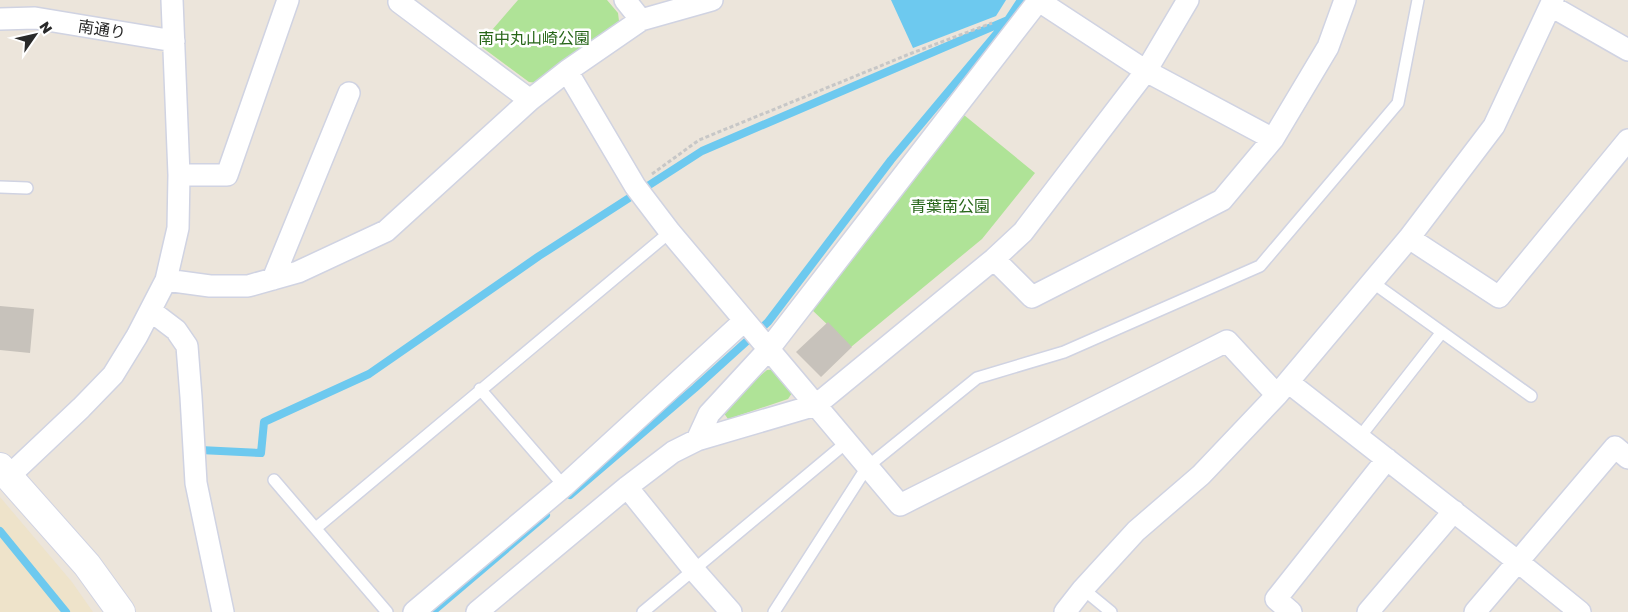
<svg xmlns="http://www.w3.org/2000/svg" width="1628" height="612" font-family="'Golos Text','Noto Sans JP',sans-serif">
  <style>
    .education { fill: #eee3ca }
    .green { fill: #afe397 }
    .water { fill: #6dc9ef }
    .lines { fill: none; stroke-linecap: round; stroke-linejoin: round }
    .stream { stroke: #6dc9ef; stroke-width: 8 }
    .building { fill: #c7c2bb }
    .lane-casing { stroke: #d0d3e2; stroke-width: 14 }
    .street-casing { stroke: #d0d3e2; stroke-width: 24 }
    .secondary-casing { stroke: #d0d3e2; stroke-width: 30 }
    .path { stroke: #c7c7c7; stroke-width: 3; stroke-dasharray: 4 2.5; stroke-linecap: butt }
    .lane { stroke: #fff; stroke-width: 11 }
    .street { stroke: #fff; stroke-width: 21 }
    .secondary { stroke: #fff; stroke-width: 28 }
    .labels { text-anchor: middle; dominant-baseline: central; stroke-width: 5; stroke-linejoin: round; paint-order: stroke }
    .street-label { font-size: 16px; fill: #292929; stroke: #fff }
    .park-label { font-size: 16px; fill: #276619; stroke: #fff }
  </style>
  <rect width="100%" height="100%" fill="#ece5db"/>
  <!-- education -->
  <path class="education" d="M0,497L72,582L93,612H0Z"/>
  <!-- green -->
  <path class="green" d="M518,0H607L618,13L619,21L537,83L529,82L479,45Z
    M964,115L1035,173L982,239L851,347L810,308Z
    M778,369L794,390L788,399L728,419L721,409L767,370Z"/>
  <!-- water -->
  <path class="water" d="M891,0H1006L996,16L913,48Z"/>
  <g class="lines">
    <!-- stream -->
    <path class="stream" d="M200,450L261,453L264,422L369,374L539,256L702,151L1008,20
      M570,495L695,388L768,322L891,160L1008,20L1021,0
      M0,531L66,612
      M432,612L546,515"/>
  </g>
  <!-- building -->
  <path class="building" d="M0,306L34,309L30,353L0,350Z
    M828,322L852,347L821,377L796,352Z"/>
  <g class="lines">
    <!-- lane casing -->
    <g class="lane-casing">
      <path id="lane" d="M0,187L27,188
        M1372,282L1531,396
        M480,389L564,486
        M1359,438L1442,332
        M274,480L387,612
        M316,528L670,232
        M1083,589L1111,612
        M643,612L847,442
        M774,612L867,467L977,378L1064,352L1260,266L1398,103L1418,0"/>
    </g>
    <!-- street casing -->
    <g class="street-casing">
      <path id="street" d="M400,0L399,2L530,100
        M625,0L641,20
        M1039,1L1146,71L1273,139
        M1551,6L1628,50
        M0,19L35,18L174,41
        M567,71L635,186L670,232L900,505L1227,341L1277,395
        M179,175H227L288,0
        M1409,238L1499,297L1628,140
        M994,259L1032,297L1222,200L1273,139L1328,47L1345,0
        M273,279L349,93
        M166,280L210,286H248L298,272L386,231L530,100L567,71L641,20L712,0
        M151,311L176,330L187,346L191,397L196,483L223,612
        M1288,382L1517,561L1580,612
        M697,440L709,414L768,350L1039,0
        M9,476L81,408L113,375L137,336L166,280L178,228L179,175L172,0
        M627,487L693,569L731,612
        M414,612L564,486L744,321
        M477,612L627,487L673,452L697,440L816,405L994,259L1023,232L1146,71L1188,0
        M1065,612L1083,589L1136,531L1201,475L1277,395L1409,238L1494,126L1553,0
        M1291,612L1276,599L1387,459
        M1368,612L1454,511
        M1475,612L1615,447L1628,458"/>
    </g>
    <!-- secondary casing -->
    <g class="secondary-casing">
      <path id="secondary" d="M0,467L87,565L121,612"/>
    </g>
    <!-- path -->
    <path class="path" d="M652,174L699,140L912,53L992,23"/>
    <!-- lane -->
    <use href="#lane" class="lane"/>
    <!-- street -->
    <use href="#street" class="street"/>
    <!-- secondary -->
    <use href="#secondary" class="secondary"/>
  </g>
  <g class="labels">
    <!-- street labels -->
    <g class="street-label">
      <text transform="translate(102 29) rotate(9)">南通り</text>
    </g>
    <!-- park labels -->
    <g class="park-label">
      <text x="534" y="38">南中丸山崎公園</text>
      <text x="950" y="206">青葉南公園</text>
    </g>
  </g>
  <!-- north arrow -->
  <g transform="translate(35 35) rotate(56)" stroke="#ffffff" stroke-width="4" paint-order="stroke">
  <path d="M0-4L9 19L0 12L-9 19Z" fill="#292929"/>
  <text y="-8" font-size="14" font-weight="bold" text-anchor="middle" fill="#292929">N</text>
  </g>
</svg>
